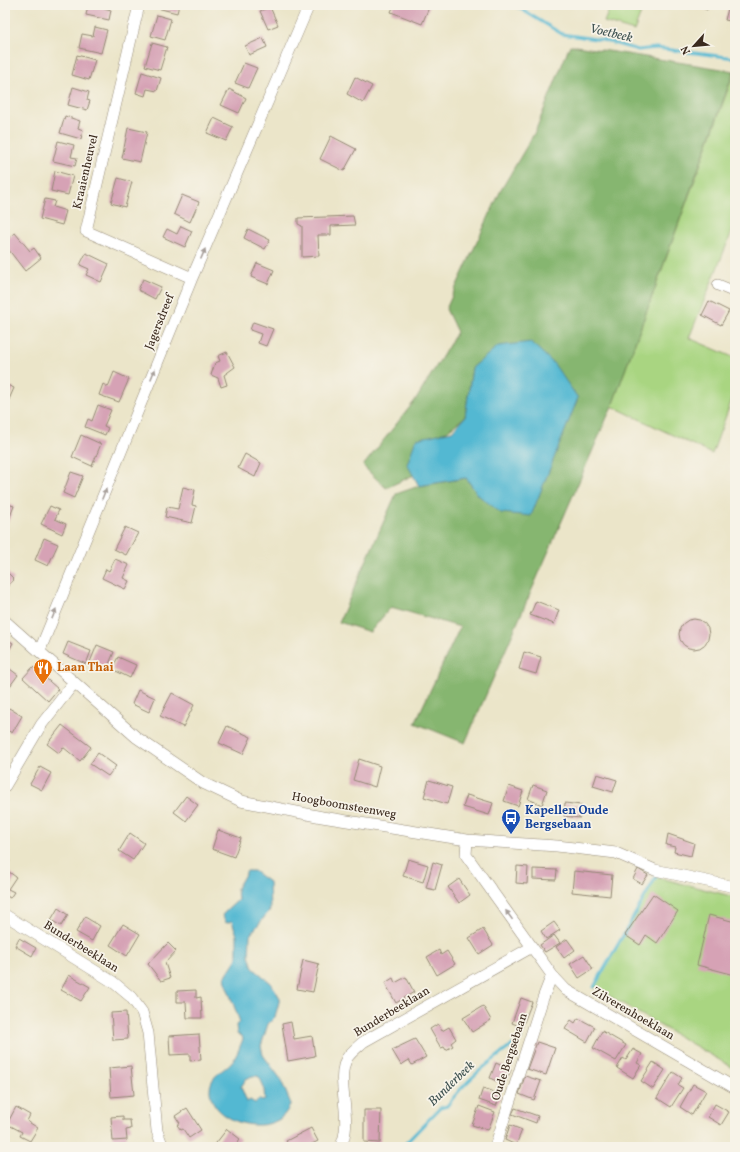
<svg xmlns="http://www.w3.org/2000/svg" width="740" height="1152" font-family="Vollkorn,serif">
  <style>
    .green { fill: #a9d581; stroke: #728050 }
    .forest { fill: #86b66f; stroke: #607046 }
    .water { fill: #53b8d2; stroke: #477178; fill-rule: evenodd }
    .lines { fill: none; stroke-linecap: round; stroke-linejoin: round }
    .stream { stroke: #53b8d2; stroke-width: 3 }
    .building { fill: #d6a2b5 }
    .minor-casing { stroke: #938874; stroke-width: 12 }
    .minor { stroke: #fff; stroke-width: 11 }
    .oneway { fill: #a79f9a }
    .labels { text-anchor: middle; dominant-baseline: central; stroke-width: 3.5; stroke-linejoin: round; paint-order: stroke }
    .street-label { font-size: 12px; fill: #3b2a1e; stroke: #f7f3e8 }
    .food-label { font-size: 12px; font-weight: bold; fill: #c56008; stroke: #f7f3e8; text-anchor: start }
    .transit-label { font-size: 12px; font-weight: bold; fill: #164399; stroke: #f7f3e8; text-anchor: start }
    .water-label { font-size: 13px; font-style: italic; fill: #425554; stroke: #f7f3e8 }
  </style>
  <rect width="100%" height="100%" fill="#f7f3e8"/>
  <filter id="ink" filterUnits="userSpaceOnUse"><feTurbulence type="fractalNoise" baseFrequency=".025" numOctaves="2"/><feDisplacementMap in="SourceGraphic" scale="8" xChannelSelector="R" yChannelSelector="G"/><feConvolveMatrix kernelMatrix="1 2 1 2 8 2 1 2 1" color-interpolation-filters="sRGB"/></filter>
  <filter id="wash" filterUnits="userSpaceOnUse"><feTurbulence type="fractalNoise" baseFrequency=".012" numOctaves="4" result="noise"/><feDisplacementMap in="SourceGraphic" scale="16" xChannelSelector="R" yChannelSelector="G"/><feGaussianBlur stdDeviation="0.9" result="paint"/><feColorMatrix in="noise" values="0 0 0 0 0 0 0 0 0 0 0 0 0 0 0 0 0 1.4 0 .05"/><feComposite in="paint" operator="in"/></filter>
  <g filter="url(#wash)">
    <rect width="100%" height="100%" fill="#ebe5c9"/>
    <!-- green -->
    <path class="green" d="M611,5H644L634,31L604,22Z
      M735,70V224L689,338L735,358V391L712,454L612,406Z
      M656,877L735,897V1069L594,987Z"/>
    <!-- forest -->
    <path class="forest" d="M570,45L734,71L612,406L465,743L415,723L460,627L391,607L370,632L339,622L396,494L419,486L466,478L478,495L472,368L465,417L430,444L416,474L386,488L363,466L417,398L457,332L446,309L501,190L535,132Z"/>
    <!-- water -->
    <path class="water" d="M531,342L554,364L578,398L531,516L501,513L478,495L466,478L419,486L407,464L416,439L452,431L465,417L472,368L498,346Z
      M247,871H254L269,882L270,910L250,935L249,955L253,968L271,983L280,998L275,1017L268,1024L261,1046L263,1055L280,1078L291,1104C288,1109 284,1117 278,1120C256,1133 213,1120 210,1092C209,1074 226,1071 234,1059C238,1053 240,1046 243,1039L242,1036L237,1034L236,1025L240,1022L227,987L225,977L237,958V935L232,921L226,923L222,915L238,900L237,888ZM252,1076H258C264,1083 264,1090 265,1100L261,1101L260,1099L255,1103L250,1100L247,1102L241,1087L246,1079Z"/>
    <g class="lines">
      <!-- stream -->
      <path class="stream" d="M514,5L562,34L602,40L638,50L656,48L735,58
        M594,987L656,877
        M402,1147L440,1108L447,1106C466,1078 494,1059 521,1039"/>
    </g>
    <g id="blocks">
      <!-- building -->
      <path class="building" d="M88,5H105L104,8L111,10L109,20L86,15Z
        M158,5H179L177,13L157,8Z
        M394,5H430L422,24L391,12Z
        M696,5H709L707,10Z
        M729,5H735V22L725,20Z
        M270,7L278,25L268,29L260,11Z
        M157,15L171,19L165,40L151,36Z
        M95,27L107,30L101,53L79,48L82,34L93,36Z
        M263,38L267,47L249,55L245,46Z
        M152,43L167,47L160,70L145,66Z
        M77,55L95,60L89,80L72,75Z
        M244,63L257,68L248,88L235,83Z
        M142,72L161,78L157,91L147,89L145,96L136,93Z
        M355,77L372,86L363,103L347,94Z
        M73,87L89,92L87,100L90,101L87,110L68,105Z
        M229,89L246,98L239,113L221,105Z
        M65,116L80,121L78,128L83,130L81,139L60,133Z
        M214,118L233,127L226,141L207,133Z
        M128,128L147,132L140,162L122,158Z
        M331,136L356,149L344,171L320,159Z
        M58,141L74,145L71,157L77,158L75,166L53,161Z
        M55,171L73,176L68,195L51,191Z
        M118,178L132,182L125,207L111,203Z
        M182,195L199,202L190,222L174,214Z
        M45,199L55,201L53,207L66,211L62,225L40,219Z
        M353,216L355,225L331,226V235H318L319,256L302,257V226L298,224V218Z
        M181,226L192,231L185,247L163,237L167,229L177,234Z
        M248,229L270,240L265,249L244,238Z
        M15,233L30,251L34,248L41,258L25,271L5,245V240Z
        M86,253L109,264L101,282L86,275L89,269L80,265Z
        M257,263L274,270L268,284L251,277Z
        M143,279L161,287L155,299L138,290Z
        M709,301L729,311L721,325L702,315Z
        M253,322L273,329L266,346L258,343L261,334L250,330Z
        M227,352L235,367L224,375L227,385L221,387L218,378L211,375L215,363L220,361L218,356Z
        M114,372L129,379L119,402L99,395L103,384L108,387Z
        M5,384L14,388L7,404H5Z
        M98,405L111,410L104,426L108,428L105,435L85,427L88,419L92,421Z
        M81,435L101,444L92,466L72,457Z
        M245,454L261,463L255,477L238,468Z
        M71,472L83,476L74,498L63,493Z
        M183,487L195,490L192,505L196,506L192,523L165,517L167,507L178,509Z
        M5,503L14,506L8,522L5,521Z
        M50,506L59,510L55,519L66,524L62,534L41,524Z
        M125,527L138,533L126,555L114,549Z
        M44,538L58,544L48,566L35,560Z
        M115,559L129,565L123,578L129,581L125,589L102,578L106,569L109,571Z
        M5,570L14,579L5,589Z
        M536,601L559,610L554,624L530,615Z
        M679 634a15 15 0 1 1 30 0a15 15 0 1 1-30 0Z
        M5,638L13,643L7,654L5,653Z
        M68,642L91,651L86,664L63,654Z
        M97,645L114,652L107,669L90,662Z
        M524,652L541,657L536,674L519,669Z
        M118,657L136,665L130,678L112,669Z
        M6,666L18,675L10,686L5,682Z
        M33,667L58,689L48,701L23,678Z
        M138,690L155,698L149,712L132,704Z
        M172,693L194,705L183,727L160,716Z
        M9,708L22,716L12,733L5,729V713Z
        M62,725L91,747L80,761L63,747L59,753L47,744Z
        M227,726L251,737L243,754L219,743Z
        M98,753L116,766L108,776L90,764Z
        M359,759L380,766L375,787L353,780Z
        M40,767L51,773L42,790L30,784Z
        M597,774L617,780L613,792L593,786Z
        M429,780L452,787L447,804L424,797Z
        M533,785L547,790L542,805L528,799Z
        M509,786L523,791L518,806L504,801Z
        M467,795L493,803L489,815L463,807Z
        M186,796L198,805L186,821L174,812Z
        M565,803L581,805L580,818L564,816Z
        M218,830L241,838L234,857L212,849Z
        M130,833L144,843L133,860L119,851Z
        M668,834L694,843L691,856L674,852L675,847L666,845Z
        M5,858L10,861L5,869L16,877L8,889L14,892L10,898L5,895Z
        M408,859L428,865L423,882L403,876Z
        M433,862L442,865L435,890L426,888Z
        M517,866L528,867L527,884L516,883Z
        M533,869L557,870L556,880L533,879Z
        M638,869L648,875L642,884L633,879Z
        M574,871L612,875L610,896L572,892Z
        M459,879L470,895L459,903L448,887Z
        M653,894L678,911L657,943L646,935L640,945L625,935Z
        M58,908L68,915L61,926L51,920Z
        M709,915L735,922V975L697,965Z
        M85,917L100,926L92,941L76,932Z
        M554,922L560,930L546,939L541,931Z
        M123,924L140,934L127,956L110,945Z
        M483,929L493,945L479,954L469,938Z
        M554,935L560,943L545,952L540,945Z
        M19,938L36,948L32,956L15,946Z
        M567,939L575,950L564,958L556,947Z
        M168,943L176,951L165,963L170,978L161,981L148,964Z
        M439,950L441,955L447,951L455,964L437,975L427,957Z
        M584,955L593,969L579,978L570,964Z
        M303,960L319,964L313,992L297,989Z
        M69,975L90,987L81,1001L61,990Z
        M406,977L414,992L396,1003L385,983L393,978L395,983Z
        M196,990V998L201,997L202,1018H187L186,1002H177V991Z
        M521,998L532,1002L522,1027L512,1023Z
        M483,1006L491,1020L472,1032L463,1018Z
        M126,1012L128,1039L113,1040L111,1013Z
        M578,1018L595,1027L587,1042L565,1029L571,1020L575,1023Z
        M291,1022L294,1039L312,1036L315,1056L288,1061L282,1024Z
        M438,1024L442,1031L449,1027L456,1039L451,1043L453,1046L446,1050L444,1047L441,1048L430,1029Z
        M602,1031L626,1045L616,1061L593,1048Z
        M199,1034L201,1060L190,1061V1054L170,1055L169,1036Z
        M415,1039L426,1057L412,1065L409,1060L401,1065L392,1050Z
        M537,1042L555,1048L546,1075L527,1069Z
        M633,1049L642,1054L637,1063L641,1065L633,1078L617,1068L623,1058L626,1060Z
        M653,1062L665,1070L653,1089L641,1081Z
        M496,1063L511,1070L504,1085L490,1078Z
        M131,1066L134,1095L111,1097L109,1068Z
        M673,1072L682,1078L678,1085L683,1088L671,1107L657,1098Z
        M525,1076L541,1081L534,1100L519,1094Z
        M693,1084L706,1091L692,1115L680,1107Z
        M483,1088L501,1095L496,1106L479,1100Z
        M715,1104L729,1112L721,1125L708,1117Z
        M479,1106L495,1112L488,1130L472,1125Z
        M16,1107L30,1115L27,1121L38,1128L30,1141L20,1136L22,1132L7,1124Z
        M187,1108L201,1130L189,1138L183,1129L181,1130L177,1125L180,1123L175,1116Z
        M515,1108L538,1116L536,1123L512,1114Z
        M364,1110H381L380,1143L364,1142Z
        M123,1116V1120H130L131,1129L126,1130L127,1140L113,1141L111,1117Z
        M510,1125L522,1130L516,1145L505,1140Z
        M311,1128L318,1141L306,1147H290L286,1141Z
        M227,1129L240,1139L234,1147H213Z"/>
    </g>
  </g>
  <g filter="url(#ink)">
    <use href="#blocks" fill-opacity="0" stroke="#938874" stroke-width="1"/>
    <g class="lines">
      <!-- minor casing -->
      <g class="minor-casing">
        <path id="minor" d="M139,5L86,231L192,278
          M718,285L735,292
          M5,621L136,737L203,783L241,801L322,817L467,840L557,846L616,853L655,870L735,887
          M40,650L192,278L309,5
          M5,786L41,725L74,683
          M467,840L466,855L552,975L566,990L735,1088
          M5,915L113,982L131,997L142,1012L148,1033L157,1131L163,1147
          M340,1147C355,1122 334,1081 347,1058C351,1052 358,1047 363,1042L532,947
          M495,1147L543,998L552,975"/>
      </g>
      <!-- minor -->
      <use href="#minor" class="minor"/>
    </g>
    <!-- one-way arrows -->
    <defs><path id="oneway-solid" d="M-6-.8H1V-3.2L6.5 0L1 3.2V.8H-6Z"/></defs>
    <g class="oneway">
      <use href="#oneway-solid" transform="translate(203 254) rotate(-67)"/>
      <use href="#oneway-solid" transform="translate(153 374) rotate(-68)"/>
      <use href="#oneway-solid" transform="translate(104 494) rotate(-68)"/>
      <use href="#oneway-solid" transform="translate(54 614) rotate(-68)"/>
      <use href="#oneway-solid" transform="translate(509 915) rotate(-126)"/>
    </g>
  </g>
  <!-- icons -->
  <defs>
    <g id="restaurant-pin" transform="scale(1)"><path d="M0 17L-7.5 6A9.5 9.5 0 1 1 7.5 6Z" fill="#e8710a" stroke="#f7f3e8"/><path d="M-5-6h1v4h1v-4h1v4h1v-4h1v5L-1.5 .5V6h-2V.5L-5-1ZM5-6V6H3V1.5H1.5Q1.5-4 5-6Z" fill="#fff"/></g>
    <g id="bus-pin" transform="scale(1)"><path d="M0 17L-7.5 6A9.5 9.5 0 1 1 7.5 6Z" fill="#1a4fb4" stroke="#f7f3e8"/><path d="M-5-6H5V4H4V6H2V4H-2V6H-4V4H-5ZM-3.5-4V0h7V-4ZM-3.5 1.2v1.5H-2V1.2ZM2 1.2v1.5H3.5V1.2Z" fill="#fff"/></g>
  </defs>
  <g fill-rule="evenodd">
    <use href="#restaurant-pin" x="43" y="668"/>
    <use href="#bus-pin" x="511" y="818"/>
  </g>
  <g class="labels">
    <!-- street labels -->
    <g class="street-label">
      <text transform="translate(86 172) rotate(-77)">Kraaienheuvel</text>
      <text transform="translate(160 322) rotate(-68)">Jagersdreef</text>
      <text transform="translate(344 806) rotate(10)">Hoogboomsteenweg</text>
      <text transform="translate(81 947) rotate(32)">Bunderbeeklaan</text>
      <text transform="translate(392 1012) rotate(-31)">Bunderbeeklaan</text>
      <text transform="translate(633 1014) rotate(30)">Zilverenhoeklaan</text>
      <text transform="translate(510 1057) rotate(-72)">Oude Bergsebaan</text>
    </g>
    <!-- food labels -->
    <g class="food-label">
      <text x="57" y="668">Laan Thai</text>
    </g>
    <!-- transit labels -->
    <g class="transit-label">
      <text x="525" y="811">Kapellen Oude<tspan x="525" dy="14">Bergsebaan</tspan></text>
    </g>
    <!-- water labels -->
    <g class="water-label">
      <text transform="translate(611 34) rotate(13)">Voetbeek</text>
      <text transform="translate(452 1084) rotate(-44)">Bunderbeek</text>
    </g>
  </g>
  <!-- margin -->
  <rect width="740" height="1152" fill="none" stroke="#f7f3e8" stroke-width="20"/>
  <!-- north arrow -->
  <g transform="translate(694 46) rotate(243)" stroke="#f7f3e8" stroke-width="3" paint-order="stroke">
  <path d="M0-3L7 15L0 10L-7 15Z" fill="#3b2a1e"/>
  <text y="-6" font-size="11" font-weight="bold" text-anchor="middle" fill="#3b2a1e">N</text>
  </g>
</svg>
